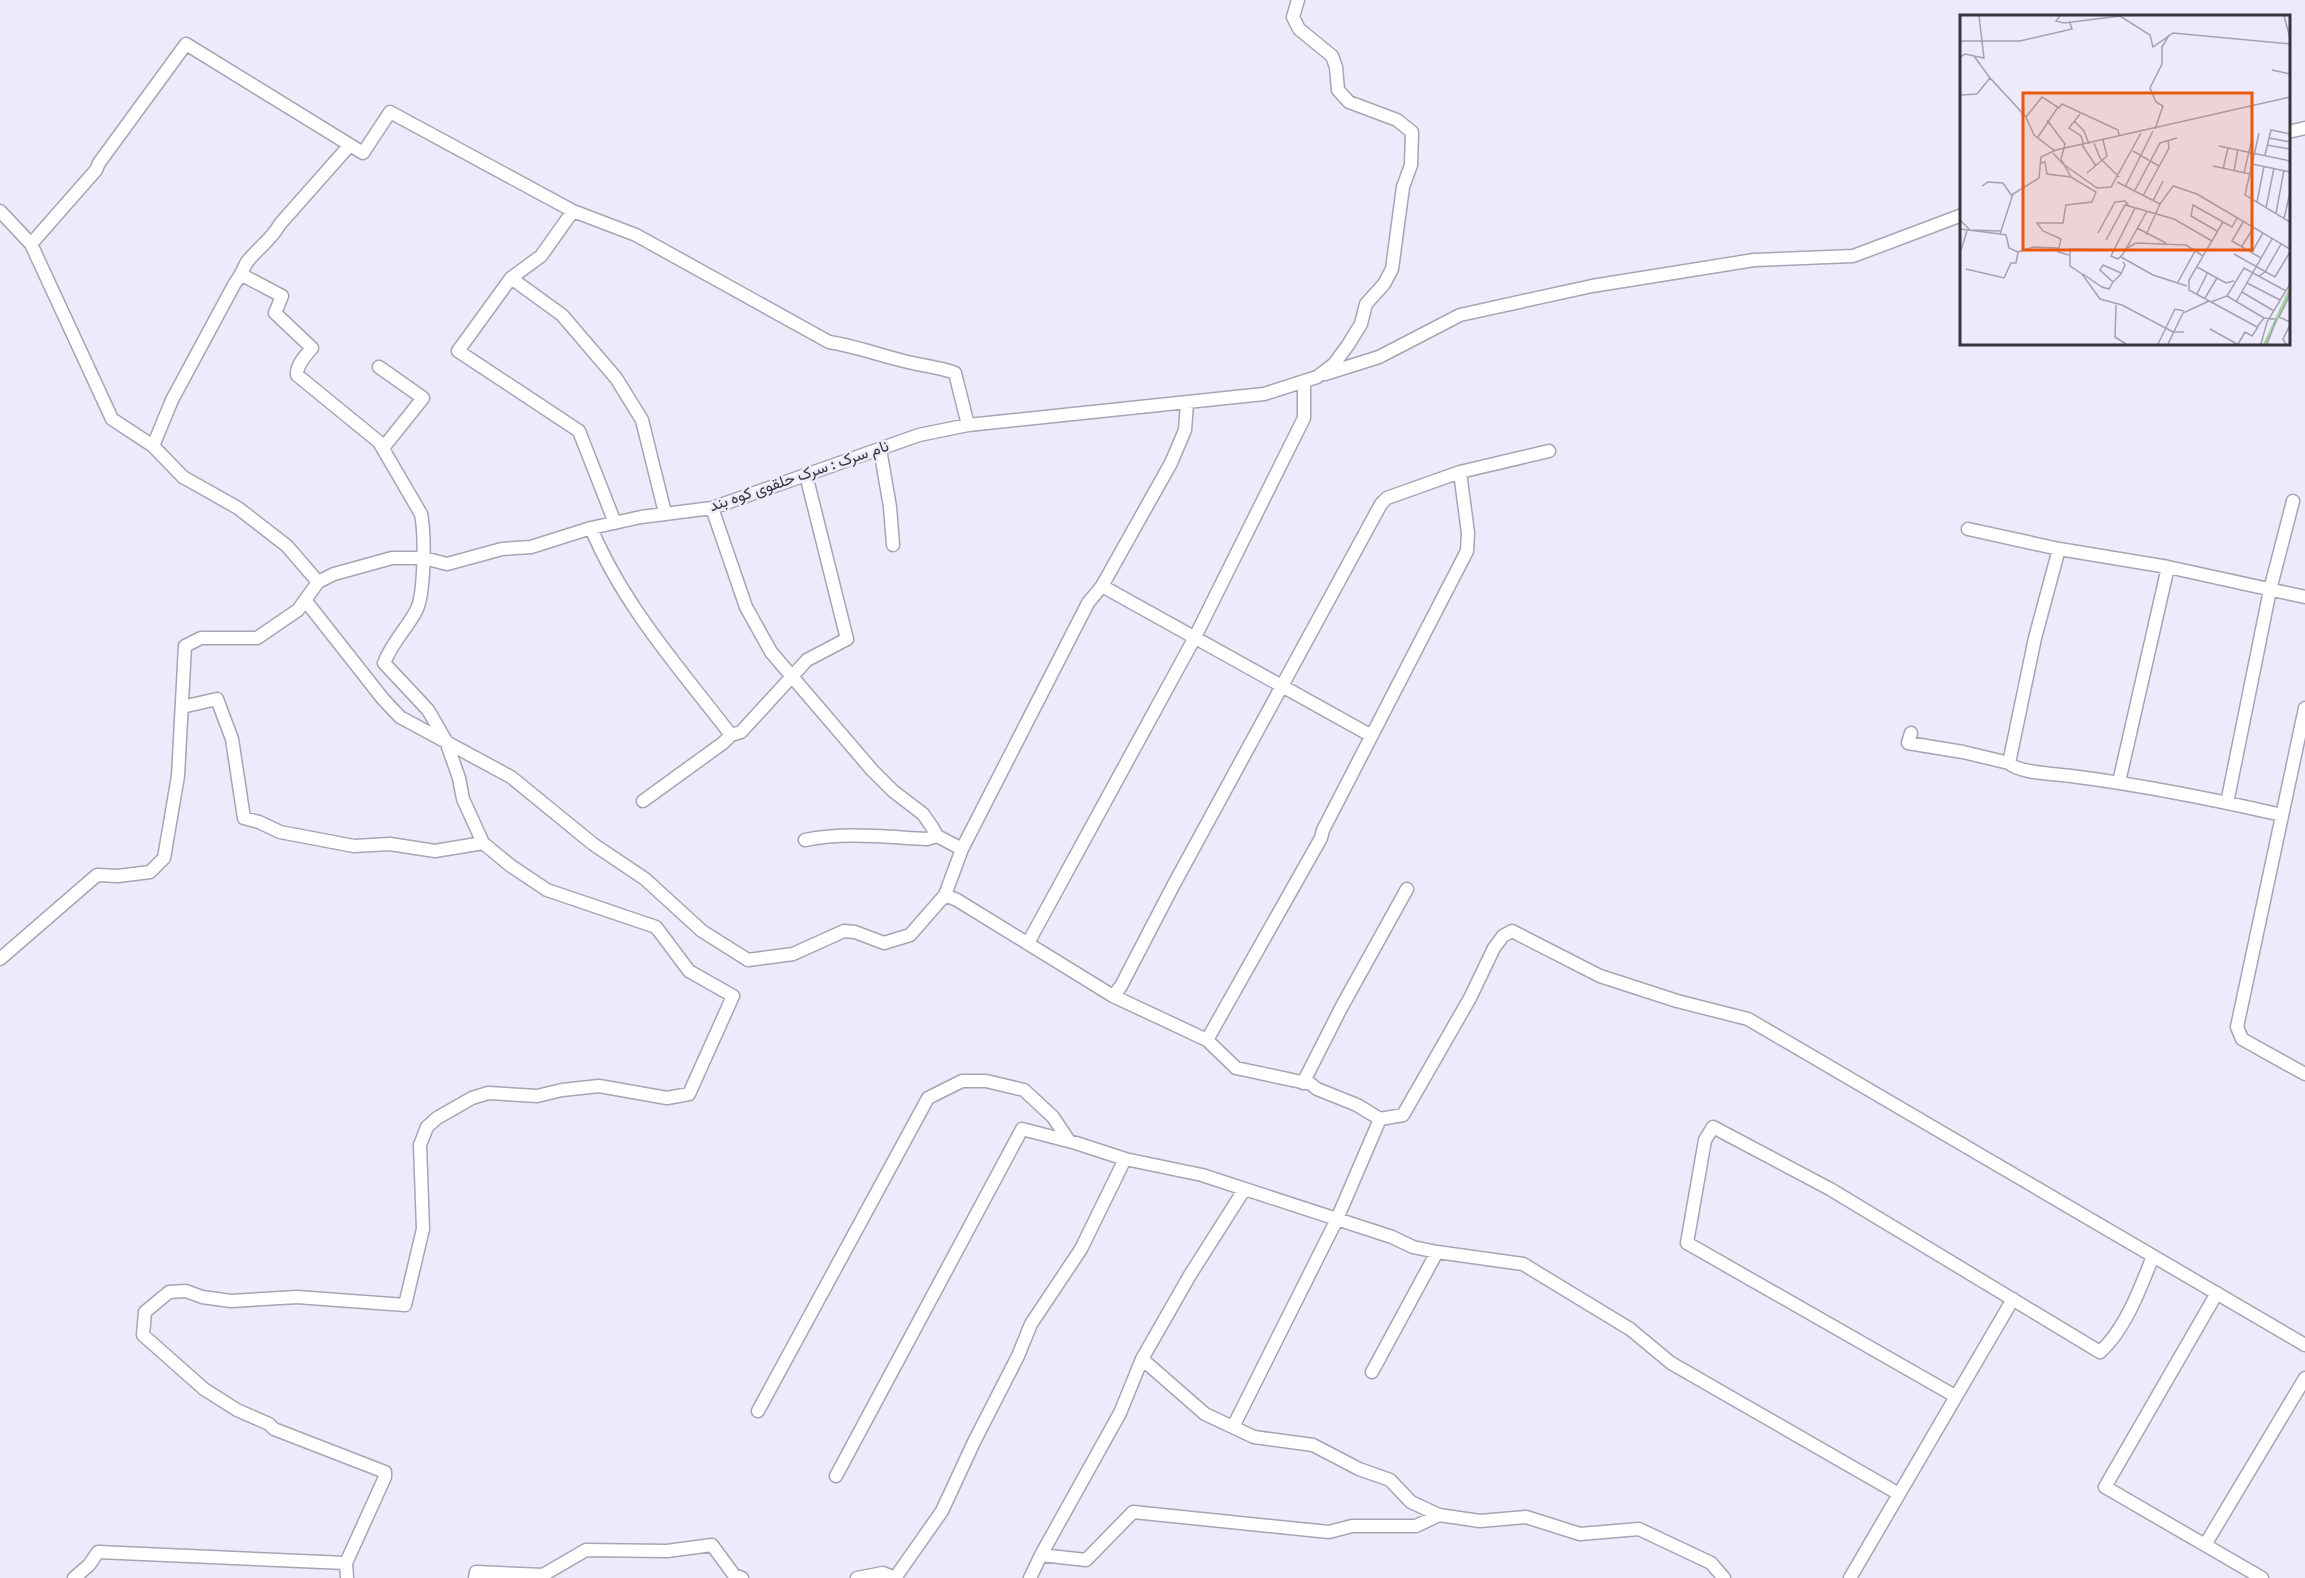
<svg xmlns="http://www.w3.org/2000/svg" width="2305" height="1578" font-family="Signika,Vazirmatn,sans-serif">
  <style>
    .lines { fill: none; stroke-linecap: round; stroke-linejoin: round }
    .minor-casing { stroke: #a8a4b4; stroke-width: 15 }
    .minor { stroke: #fff; stroke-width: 12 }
    .labels { text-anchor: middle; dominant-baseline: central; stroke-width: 5; stroke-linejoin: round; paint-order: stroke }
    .street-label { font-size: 16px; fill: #37353c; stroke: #eee9fb }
    .inset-river { fill: none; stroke: #a1d49c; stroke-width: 3 }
    .inset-road { fill: none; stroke: #a5a1af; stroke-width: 1.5 }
    .view { fill: #e8590c; fill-opacity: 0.15; stroke: #e8590c; stroke-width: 3 }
    .inset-edge { fill: none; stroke: #37353c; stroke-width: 3 }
  </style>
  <rect width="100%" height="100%" fill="#eee9fb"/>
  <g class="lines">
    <!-- minor casing -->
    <g class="minor-casing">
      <path id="minor" d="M2288,132L2305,128
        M0,211L31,244L112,419L153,446L183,477L238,508L287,546L318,582
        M573,211L541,256L511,278L458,351L579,431L615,523
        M31,244L96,170L99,163L186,44L363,153L390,112L573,211L636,235L829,342C856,346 881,356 908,362C924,366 940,367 955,373L968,425
        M242,275L282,296L275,313L312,348C306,355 296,365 297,375L379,442L421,514C425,533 425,595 416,611C405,631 393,641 384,663L428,710L446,741L459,778L463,799L483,843L511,866L547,890L656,927L689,971L733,996L689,1094L667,1098L599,1086L562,1090L537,1096L488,1093L472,1098L437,1118L427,1127L420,1145L423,1229L405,1305L297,1297L231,1301L202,1297L186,1291L169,1292L145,1312L143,1335L204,1389L237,1410L269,1424L274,1429L385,1472V1477L346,1563L347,1578
        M511,278L562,315L616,378L642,420L665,513
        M379,367L423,398L383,448
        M1325,374L1379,357L1460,315L1592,286L1754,260L1853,256L1962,215
        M153,446L172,400L235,283C241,276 243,269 247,262C258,248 272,239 280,224L349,146
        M880,449L890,507L893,545
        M712,508L746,607L771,652L872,770L893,791L923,814L932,827L937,836
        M591,528C623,605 680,669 731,735
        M1968,529L2059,549L2168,567L2305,597
        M1102,586L1370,735
        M305,600L383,699L400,717L511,777L593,844L645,879L702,931L748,960L793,954L844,931L855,932L884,943L910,935L945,895L962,849L1088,603L1102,586L1171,463L1185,430L1187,403
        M182,707L217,699L232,739L244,818L259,822L280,832L354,846L390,844L435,851L483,843
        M2305,708L2237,1027L2242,1039L2305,1074
        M1911,733L1908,743L1963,752L2009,763C2018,773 2056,774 2071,776C2142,785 2212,799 2282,815
        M2009,763L2035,638L2059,549
        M2119,782L2168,567
        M643,801L723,743L731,735L741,732L807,660L847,639L806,475
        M2227,803L2270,590L2293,501
        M805,840C845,832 886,837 927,839L937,836L962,849
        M945,895L957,900L1113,996L1207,1040L1236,1068L1311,1084L1317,1089L1357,1105L1380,1119L1403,1115L1470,998L1494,948L1503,936L1512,931L1600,976L1677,1001L1748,1019L2305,1345
        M1028,943L1194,639L1304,418V381
        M0,959L97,875L118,876L150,872L164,858L178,776L185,646L201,638H257L298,610L318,582L334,574L392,558H424L447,564L502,549L531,547L591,528L641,517L712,508L919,435L968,425L1264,394L1317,377L1334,364L1348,345L1361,324L1366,304L1384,284L1392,269L1403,187L1411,165L1412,132L1397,120L1349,102L1338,90L1336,67L1332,56L1299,29L1293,17L1298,0
        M1113,996L1121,986L1173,886L1381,504L1387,498L1460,472L1549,451
        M1207,1040L1321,838L1323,830L1467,551L1468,533L1460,472
        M1303,1083L1341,1008L1407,889
        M2217,1293L2105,1487L2262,1578
        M1142,1359L1205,1414L1254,1437L1313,1445L1359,1469L1390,1480L1411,1502L1439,1515
        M1372,1372L1437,1252
        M1955,1396L1687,1243L1705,1140L1713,1127L1830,1189L2100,1352C2125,1330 2141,1287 2153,1256
        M758,1411L928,1098L962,1081H986L1024,1090L1053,1117L1069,1141
        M1233,1427L1337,1219L1380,1119
        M836,1476L1022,1129L1076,1143L1125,1159L1202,1175L1392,1237L1413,1247L1437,1252L1523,1264L1630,1329L1671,1363L1899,1494
        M2205,1545L2305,1378
        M1041,1555L1086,1560L1133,1512L1329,1532L1352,1526H1416L1439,1515L1480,1521L1526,1517L1580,1534L1639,1529L1711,1563L1724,1578
        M74,1578L89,1565L98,1552L346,1563
        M475,1578L476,1572L543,1575L586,1550L667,1551L712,1545L734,1575L742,1578
        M857,1578L883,1573L895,1578
        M895,1578L942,1511L974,1442L1018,1356L1031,1324L1081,1249L1125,1159
        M1030,1578L1041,1555L1120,1413L1142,1359L1190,1275L1244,1190
        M1850,1578L2013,1299"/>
    </g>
    <!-- minor -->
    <use href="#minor" class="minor"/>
  </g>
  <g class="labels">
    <!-- street labels -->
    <g class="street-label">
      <text transform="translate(799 476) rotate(-19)">نام سرک : سرک حلقوی کوه بند</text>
    </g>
  </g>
  <!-- overview -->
  <g transform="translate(1960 15)">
    <rect width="330" height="330" fill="#eee9fb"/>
    <path class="inset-river" d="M305,329L330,275"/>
    <path class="inset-road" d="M100,1L96,6L104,8L160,1L190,20L193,32L213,18L330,29M324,1L330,23M0,26H60L112,14L110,8M14,41L30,63M0,42L5,39L24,43L19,1M312,55L330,59M0,80L17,79L30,63L66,102L74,120L95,136M120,99L109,113L121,121L124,130M66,102L82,82L99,93L102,89L158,115L159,120M87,105L105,129L101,144L111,162M114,106L124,116L129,129M195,114L203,91L196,87L190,73L202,49V32L209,20M299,118L285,180L330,207M78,122L98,92M309,123L330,127M134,128L140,143L159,162M122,130L136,151M307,130L330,134M259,131L330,146M173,136L199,151M93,138L103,149L137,173L151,172L181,118M305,140L311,115L330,119M81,148L85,147L87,159L111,162L136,177L132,187L106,190L103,208H77L83,216L101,224L98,237L109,240M292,149L330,157M253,151L290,159M263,154L268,133M274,156L278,134M127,158L147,141L143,125M284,158L291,128M157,167L200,189L213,171L237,179L330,234M22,171L28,167L43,168L52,181M165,172L193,116M174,177L200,128L217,123M183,181L209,133L208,125M193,186L203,166M297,187L304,151M175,193L151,241L158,244L163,239L187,196M306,193L314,153M316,198L324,155M324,204L330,177M0,205L10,215L40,216M263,207L229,265V275L297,312L304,303L315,304M283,207L272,226L301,243M177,213L206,228M0,214L40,219L53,179L79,163L81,142L96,135L330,82M257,216L231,201L233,190L272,212L277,203M138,218L155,187L165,186L169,191M186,220L200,189M146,225L165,190L214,204L252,226M282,231L294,212M167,233L176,228L226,230L243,241M1,235L7,216M152,235L110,234V251L122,259L140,284L162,290L213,317H224M58,237L73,232L98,233M292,237L303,218M274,239L315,262L330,237M161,242L193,260L227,271M237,252L266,268L274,266M6,254L44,263L51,248H56L58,237L49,233L46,220L40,219M161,258L143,250L140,255L153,267L161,259L165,250L163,247M123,259L142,272L149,274L153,267M299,261L305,257L321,229M218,267L235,236M287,268L320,285M282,277L314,296M237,279L248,257M330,280L319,302L330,307M267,281L304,303M245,283L257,263M251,287L267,281L284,253L326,276M276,287L312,224M156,290L155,322L166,329M250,314L277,329M198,329L215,294L224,296M208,329L223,298L249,286M278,329L285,317L292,321L298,312M301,329L307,307L330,269M307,329L317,303M326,329L323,324L330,310"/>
    <path class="view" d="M63,78H292V235H63Z"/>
    <rect width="330" height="330" class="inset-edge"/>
  </g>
</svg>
